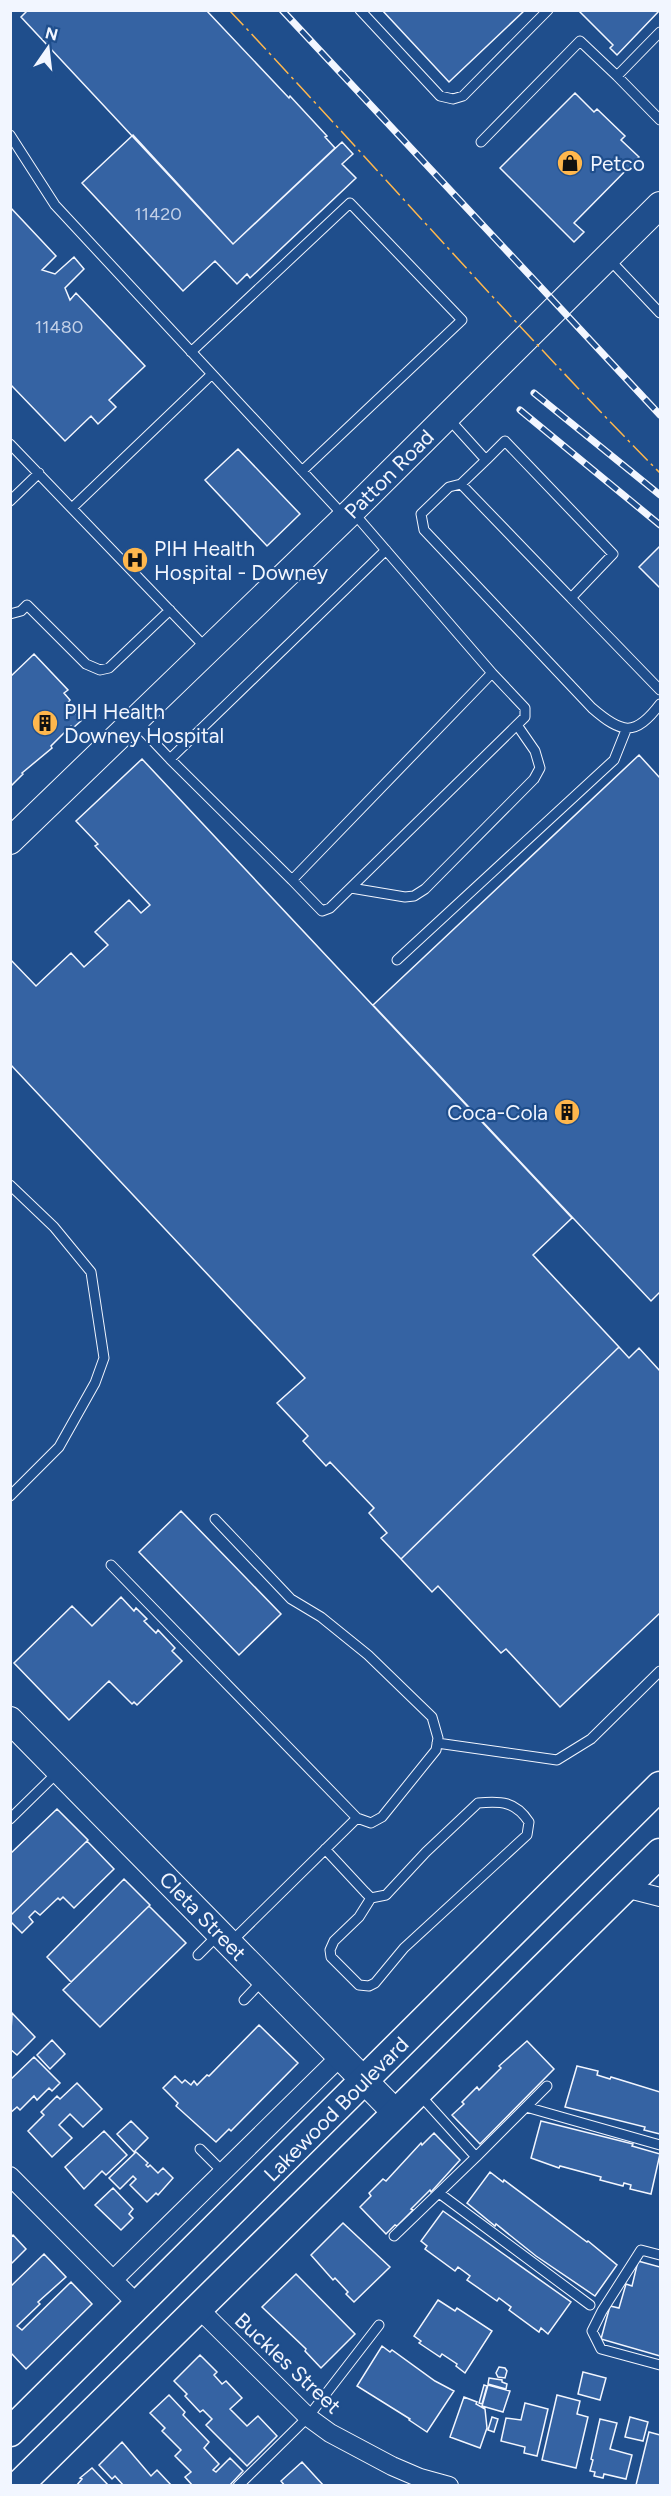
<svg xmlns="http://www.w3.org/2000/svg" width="671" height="2496" font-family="Figtree,sans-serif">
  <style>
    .building { fill: #3563a3; stroke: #f2f6ff; stroke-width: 1.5 }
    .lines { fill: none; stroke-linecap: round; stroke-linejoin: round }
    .lane-casing { stroke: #f2f6ff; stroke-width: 11 }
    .street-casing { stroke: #f2f6ff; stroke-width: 20 }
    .secondary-casing { stroke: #f2f6ff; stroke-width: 28 }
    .primary-casing { stroke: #f2f6ff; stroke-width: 31 }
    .lane { stroke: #1f4e8c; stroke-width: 9 }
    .street { stroke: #1f4e8c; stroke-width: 18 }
    .secondary { stroke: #1f4e8c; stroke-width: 26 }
    .primary { stroke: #1f4e8c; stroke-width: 28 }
    .rail-casing { stroke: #f2f6ff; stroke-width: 7 }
    .rail { stroke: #1f4e8c; stroke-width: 4.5; stroke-dasharray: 14; stroke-linecap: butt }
    .power { stroke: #ffb74d; stroke-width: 1.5; stroke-dasharray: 21 4.5 3 4.5; stroke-linecap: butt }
    .labels { text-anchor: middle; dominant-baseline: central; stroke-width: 4.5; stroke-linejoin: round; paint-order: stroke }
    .number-label { font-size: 18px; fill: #c3d1e8 }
    .poi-label { font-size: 21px; fill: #f2f6ff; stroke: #1f4e8c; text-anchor: start }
    .street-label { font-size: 21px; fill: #f2f6ff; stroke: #1f4e8c }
  </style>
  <rect width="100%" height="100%" fill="#1f4e8c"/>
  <!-- building -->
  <path class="building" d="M28,10H206L289,98L290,96L327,136L325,137L335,148L233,244L21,17Z
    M382,10H525L449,82Z
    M660,10L617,55L610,48L613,45L579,11Z
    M575,93L594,112L597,109L625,136L621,140L639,157L574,223L584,232L574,242L500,168Z
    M133,135L233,244L342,142L353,154L342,164L356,178L250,278L247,274L237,284L215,261L183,291L82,183Z
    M10,207L56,256L42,270L55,274L74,257L84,269L65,288L70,300L76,293L145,366L109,400L116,407L98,424L91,416L65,441L10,384Z
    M238,449L300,514L267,546L205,480Z
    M660,546V588L639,567Z
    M34,654L68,690L64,693L70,700L67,704L82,720L73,728L71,726L51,746L52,748L22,773L23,774L10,787V677Z
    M639,755L660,778V1292L651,1301L373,1005Z
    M142,759L572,1218L533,1255L619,1347L401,1559L381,1538L387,1533L369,1513L374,1508L330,1462L326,1466L303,1441L308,1436L277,1403L305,1378L10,1064V959L36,986L71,953L84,967L108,945L95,932L129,900L141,913L150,905L95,846L98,844L76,821Z
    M619,1347L629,1358L639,1348L660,1371V1613L560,1707L506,1649L501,1653L438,1586L432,1592L401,1559Z
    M181,1511L281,1614L239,1655L139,1552Z
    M121,1597L134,1611L136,1608L147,1619L144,1621L156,1633L158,1630L175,1648L172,1651L182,1661L137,1705L134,1702L132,1704L109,1681L69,1720L14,1663L72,1606L92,1626Z
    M57,1809L88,1840L10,1916V1854Z
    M87,1841L114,1869L74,1908L63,1897L60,1900L58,1898L40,1915L35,1911L29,1917L33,1922L22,1933L10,1921V1916Z
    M124,1879L150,1905L71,1982L47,1957Z
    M149,1906L186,1943L100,2027L63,1990Z
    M12,2013L35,2037L17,2055L10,2049Z
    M259,2025L298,2063L231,2131L229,2129L216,2142L176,2106L178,2103L163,2088L175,2076L182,2083L185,2080L191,2085L194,2081L197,2085L207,2075L209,2076Z
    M52,2040L65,2054L50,2069L37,2055Z
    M527,2041L554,2069L480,2144L452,2115L464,2104L462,2102L477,2087L479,2090L501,2068L499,2066Z
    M34,2057L60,2083L52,2091L49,2088L37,2100L34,2096L20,2110L17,2107L10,2113V2080Z
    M577,2066L598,2071L597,2075L610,2079L611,2077L660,2092V2134L644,2130L645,2127L565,2107Z
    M77,2083L102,2109L83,2127L70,2114L59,2125L72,2138L52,2157L28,2131L44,2115L41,2112L57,2096L60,2099Z
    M131,2121L148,2138L134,2152L117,2134Z
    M541,2121L633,2144L632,2146L660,2154L651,2194L630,2189L631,2185L624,2183L623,2186L600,2180L601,2177L560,2166L559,2168L531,2158Z
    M104,2131L127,2155L106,2175L102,2171L84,2189L65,2167Z
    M434,2133L460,2160L431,2192L430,2190L411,2209L413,2210L397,2226L395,2225L386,2234L360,2207L371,2196L369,2193L383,2179L386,2181L421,2143L422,2145Z
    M136,2152L148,2163L146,2165L148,2167L150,2165L158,2173L163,2168L173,2178L158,2195L156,2193L147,2202L130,2185L136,2179L133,2176L120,2189L109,2178Z
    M490,2172L503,2182L504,2180L587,2242L588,2241L617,2265L595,2296L536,2256L496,2224L495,2226L467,2203Z
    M113,2188L133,2209L129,2214L133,2218L121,2230L95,2205Z
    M443,2211L571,2302L548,2334L541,2328L539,2332L509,2310L511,2307L499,2298L497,2301L467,2280L470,2276L458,2267L455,2271L425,2249L427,2246L421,2241Z
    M343,2223L390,2267L354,2302L346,2294L348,2292L335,2278L333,2280L311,2255Z
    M13,2235L26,2249L10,2265V2238Z
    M44,2254L66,2277L38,2302L40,2304L17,2326L22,2330L71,2282L92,2304L26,2369L10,2352V2287Z
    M638,2261L660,2267V2356L601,2339L610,2306L619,2308L626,2284L632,2286Z
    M296,2274L355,2334L321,2368L305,2351L306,2349L262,2307Z
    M438,2300L455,2311L457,2308L492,2331L465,2373L456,2366L457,2364L442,2354L440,2357L419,2343L421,2341L414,2336Z
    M382,2346L390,2352L392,2350L435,2381L454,2391L427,2432L409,2420L410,2419L357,2386Z
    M200,2355L217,2372L214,2375L222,2384L226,2381L242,2398L230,2409L247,2426L258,2416L277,2436L247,2466L206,2425L212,2419L203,2410L200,2412L185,2396L187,2394L174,2381Z
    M499,2367L505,2368L507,2371L505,2378L498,2377L496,2373Z
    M583,2372L606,2378L600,2400L578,2394Z
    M489,2378L502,2380V2382L507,2384L506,2389L488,2384Z
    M484,2385L487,2386L482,2404L479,2403Z
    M488,2385L510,2391L503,2412L482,2406Z
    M169,2395L185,2412L183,2415L209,2442L204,2448L219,2464L213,2470L216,2472L230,2458L243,2471L229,2486H193L185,2477L191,2472L175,2456L181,2450L162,2431L165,2428L150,2413Z
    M557,2395L580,2401L577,2414L588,2417L576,2468L542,2460Z
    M464,2397L477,2402L476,2404L485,2409L487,2428L480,2448L450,2437Z
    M525,2403L548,2409L537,2456L524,2453L525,2447L501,2441L506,2418L521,2420Z
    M492,2417L498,2419L494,2432L488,2430Z
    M630,2417L648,2422L643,2441L625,2437Z
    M600,2419L617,2423L610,2449L632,2455L626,2479L604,2474L603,2478L594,2476L595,2472L590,2471L593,2460L591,2459Z
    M649,2432L660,2435V2433V2486L636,2485Z
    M122,2442L151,2476L157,2470L172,2486H124L115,2476L112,2479L99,2465Z
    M302,2462L324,2486H285L281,2481Z
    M92,2468L109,2486H76L82,2479L80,2478Z"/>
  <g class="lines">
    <!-- lane casing -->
    <g class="lane-casing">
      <path id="lane" d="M360,10L440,96L453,99L463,96L548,10
        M660,32L617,76L660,120
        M10,135L55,205L344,516
        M481,142L580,41L617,76
        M609,259L660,313
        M191,352L350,203L462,320L302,471
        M448,418L486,460L505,441L613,554L571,598L461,484L486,460
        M10,444L206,648
        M461,484L449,487L421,514L424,530L592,708C622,734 635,737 660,704
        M10,501L39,473
        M72,508L212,374
        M571,598L660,690
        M10,614L21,611L27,605L86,664L100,670L109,668L170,610
        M135,722L170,759L292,880L492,673L352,511
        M170,759L386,550
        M292,880L322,911L330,908L525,717V708L492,673
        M351,888L405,897L414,896L425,889L534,779L540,768L535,751L517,725
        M397,960L614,760L626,730
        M10,1185L54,1227L91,1272L104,1358L95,1383L59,1447L10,1496
        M215,1519L291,1599L321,1617L368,1655L432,1717L438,1738L436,1750L382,1817L371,1823L357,1818
        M111,1565L357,1818L230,1943
        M437,1743L557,1760L591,1739L660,1671
        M10,1819L58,1772
        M325,1849L365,1892L371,1898L386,1895L426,1852L478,1803C501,1801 515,1801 529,1822L527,1835L404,1948L375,1983L369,1986L359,1985L331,1957L330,1950L334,1941L359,1917L371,1898
        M198,1955L218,1935
        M244,2000L263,1980
        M526,2107L660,2145
        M200,2149L223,2172
        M476,2157L547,2086
        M439,2193L590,2305
        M394,2236L476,2157L419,2094
        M660,2255L641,2250L602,2311L592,2331L601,2349L660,2365
        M238,2486L308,2417L379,2325"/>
    </g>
    <!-- street casing -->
    <g class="street-casing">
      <path id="street" d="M625,1888L660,1897
        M10,2176L138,2305
        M113,2280L341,2056
        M198,2308L308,2417L330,2433L392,2466L420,2478L449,2486"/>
    </g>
    <!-- secondary casing -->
    <g class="secondary-casing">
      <path id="secondary" d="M10,841L352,511L660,205
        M10,1720L396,2113"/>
    </g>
    <!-- primary casing -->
    <g class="primary-casing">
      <path id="primary" d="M10,2432L660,1786
        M18,2486L660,1853"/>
    </g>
    <!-- lane -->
    <use href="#lane" class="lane"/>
    <!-- street -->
    <use href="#street" class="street"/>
    <!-- secondary -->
    <use href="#secondary" class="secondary"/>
    <!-- primary -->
    <use href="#primary" class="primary"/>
    <!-- rail casing -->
    <g class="rail-casing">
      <path id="rail" d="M282,10L660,415
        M534,393L660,495
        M520,410L660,525"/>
    </g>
    <!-- rail -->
    <use href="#rail" class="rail"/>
    <!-- power -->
    <path class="power" d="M229,10C374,164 512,323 660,473"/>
  </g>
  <!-- icons -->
  <defs>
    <g id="shop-disc" transform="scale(1.35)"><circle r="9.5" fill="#ffb74d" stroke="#1f4e8c"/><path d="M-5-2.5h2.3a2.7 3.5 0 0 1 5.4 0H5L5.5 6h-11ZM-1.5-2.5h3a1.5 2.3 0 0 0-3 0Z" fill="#111"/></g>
    <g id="hospital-disc" transform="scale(1.35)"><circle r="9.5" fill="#ffb74d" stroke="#1f4e8c"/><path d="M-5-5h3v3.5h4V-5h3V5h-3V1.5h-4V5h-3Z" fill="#111"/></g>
    <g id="building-disc" transform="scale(1.35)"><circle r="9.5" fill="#ffb74d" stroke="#1f4e8c"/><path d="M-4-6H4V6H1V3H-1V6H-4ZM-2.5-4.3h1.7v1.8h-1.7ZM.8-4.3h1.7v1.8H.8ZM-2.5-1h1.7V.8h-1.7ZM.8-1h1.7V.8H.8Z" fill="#111"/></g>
  </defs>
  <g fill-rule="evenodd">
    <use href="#shop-disc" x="570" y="163"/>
    <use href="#hospital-disc" x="135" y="560"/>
    <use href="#building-disc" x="45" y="723"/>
    <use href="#building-disc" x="567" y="1112"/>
  </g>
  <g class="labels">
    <!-- number labels -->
    <g class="number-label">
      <text x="158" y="214">11420</text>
      <text x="59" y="327">11480</text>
    </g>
    <!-- poi labels -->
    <g class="poi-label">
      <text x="590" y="163">Petco</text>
      <text x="154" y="548">PIH Health<tspan x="154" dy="24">Hospital - Downey</tspan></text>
      <text x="64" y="711">PIH Health<tspan x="64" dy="24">Downey Hospital</tspan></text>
      <text x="548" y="1112" text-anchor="end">Coca-Cola</text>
    </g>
    <!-- street labels -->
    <g class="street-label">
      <text transform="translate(389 474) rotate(-45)">Patton Road</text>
      <text transform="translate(203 1916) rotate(46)">Cleta Street</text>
      <text transform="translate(336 2109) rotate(-45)">Lakewood Boulevard</text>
      <text transform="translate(288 2363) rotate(43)">Buckles Street</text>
    </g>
  </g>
  <!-- border -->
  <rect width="671" height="2496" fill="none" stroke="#f2f6ff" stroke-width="24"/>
  <!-- north arrow -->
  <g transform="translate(48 48) rotate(14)" stroke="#1f4e8c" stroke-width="4.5" paint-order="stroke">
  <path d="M0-4.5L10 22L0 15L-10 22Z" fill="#f2f6ff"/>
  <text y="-9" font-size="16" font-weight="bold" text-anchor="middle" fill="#f2f6ff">N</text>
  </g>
</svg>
